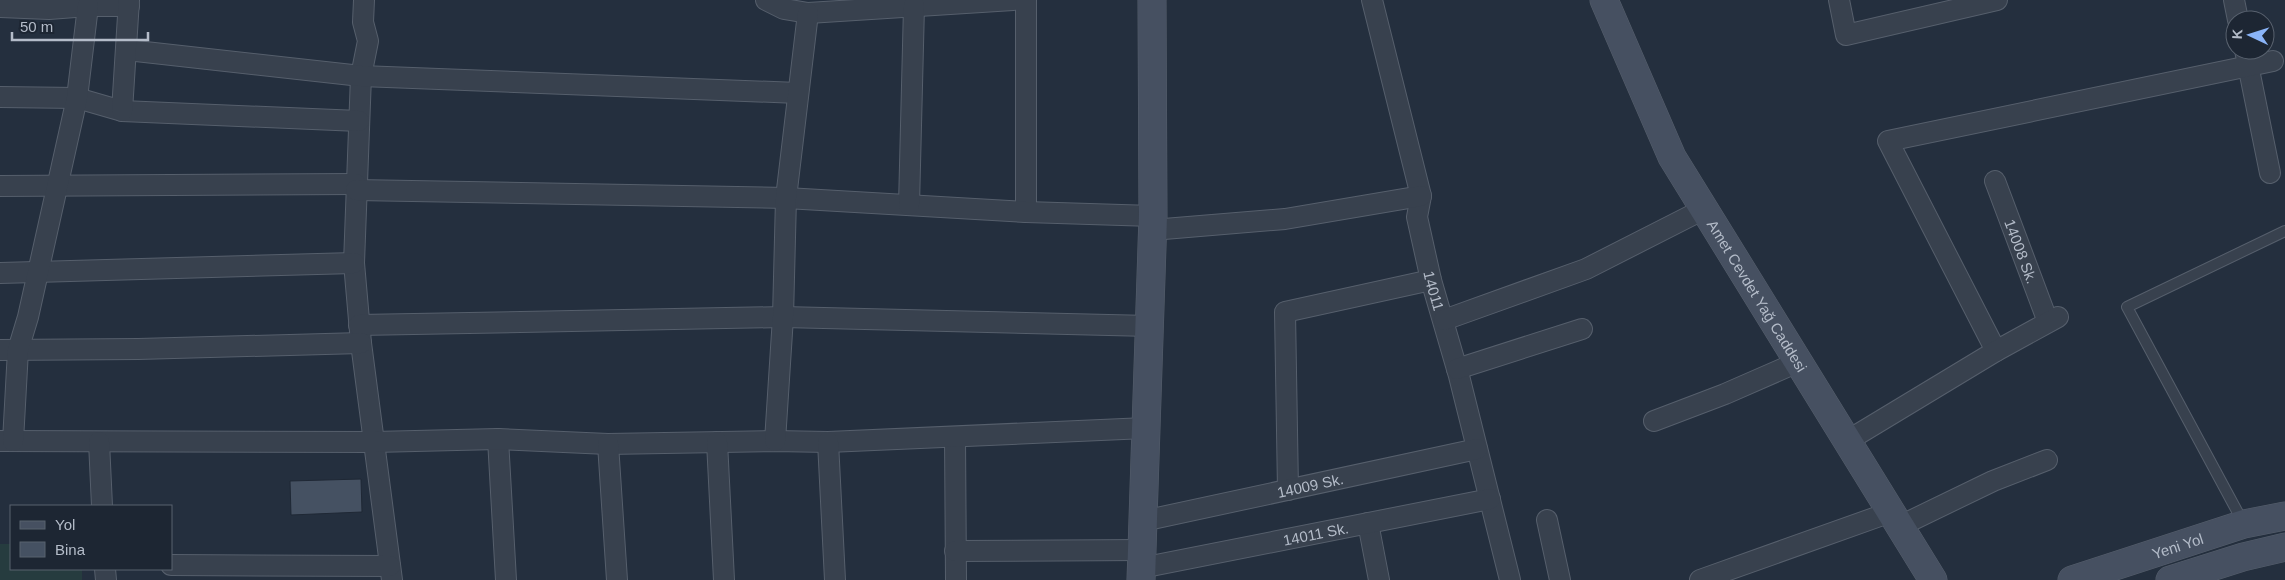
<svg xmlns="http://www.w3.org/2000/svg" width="2285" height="580" font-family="Arial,sans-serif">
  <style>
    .green { fill: #263c3f }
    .building { fill: #455162; stroke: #1f2835 }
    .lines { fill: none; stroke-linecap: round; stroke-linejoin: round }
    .lane-casing { stroke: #565f6c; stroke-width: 12 }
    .street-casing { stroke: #565f6c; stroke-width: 22 }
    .secondary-casing { stroke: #565f6c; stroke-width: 29 }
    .lane { stroke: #38414e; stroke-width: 10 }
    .street { stroke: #38414e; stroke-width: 20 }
    .secondary { stroke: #465061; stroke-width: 28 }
    .labels { text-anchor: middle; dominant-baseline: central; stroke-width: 4; stroke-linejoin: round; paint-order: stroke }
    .street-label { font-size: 15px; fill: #b4bcc9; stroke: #1d2633 }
  </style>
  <rect width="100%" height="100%" fill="#242f3e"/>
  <!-- green -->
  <path class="green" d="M0,544H11V569H82V580H0Z"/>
  <!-- building -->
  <path class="building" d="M361,479L362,512L291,515L290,481Z"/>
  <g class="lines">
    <!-- lane casing -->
    <g class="lane-casing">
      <path id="lane" d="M2244,524L2127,307L2285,231"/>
    </g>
    <!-- street casing -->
    <g class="street-casing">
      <g id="street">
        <path d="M364,0L363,22L368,41L361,76L354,263L361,343L392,580"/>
        <path d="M766,0L784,9L808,13L1013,0"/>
        <path d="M1026,0V212"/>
        <path id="s1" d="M1372,0L1421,196L1417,217L1431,280L1459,376L1510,580"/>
        <path d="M1839,0L1846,35L1997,0"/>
        <path d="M2234,0L2238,20"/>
        <path d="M0,7L49,9L88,6H129"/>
        <path d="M127,50L361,76L798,93"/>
        <path d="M2245,50L2270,173"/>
        <path d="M0,97L77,98L122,111L359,121"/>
        <path d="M122,111L129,0"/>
        <path id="s2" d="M1995,181L2048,322"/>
        <path d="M0,186L356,184"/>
        <path d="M356,190L786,198L1026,212L1153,216"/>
        <path d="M909,205L914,6"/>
        <path d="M1152,230L1285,219L1421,196"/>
        <path d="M0,273L354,263"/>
        <path d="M1444,320L1586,269L1704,209"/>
        <path d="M359,325L783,317L1150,326"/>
        <path d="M0,350L138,349L361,343"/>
        <path d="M1996,351L1888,141L2273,61"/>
        <path d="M1457,369L1582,329"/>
        <path d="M1654,421L1725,394L1798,362"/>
        <path d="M955,437L956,580"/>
        <path d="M498,439L506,580"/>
        <path d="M0,441L374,442L498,439L608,444L775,441L828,442L1146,428"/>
        <path d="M13,441L18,350L28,317L77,98L88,6"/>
        <path d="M775,441L783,317L786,198L808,13"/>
        <path d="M1847,441L1996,351L2058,317"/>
        <path d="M99,442L102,506"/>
        <path d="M717,442L724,580"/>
        <path d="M828,442L835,580"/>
        <path d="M608,444L617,580"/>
        <path d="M1288,490L1285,312L1431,280"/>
        <path d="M1547,520L1560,580"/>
        <path id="s3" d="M1143,521L1477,449"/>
        <path d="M1368,523L1379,580"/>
        <path d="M1900,526L1993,481L2047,460"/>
        <path d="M955,551L1142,550"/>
        <path d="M171,565L390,566"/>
        <path id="s4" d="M1141,568L1490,499"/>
        <path d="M105,569L106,580"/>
        <path d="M1700,580L1891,512"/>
      </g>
    </g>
    <!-- secondary casing -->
    <g class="secondary-casing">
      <g id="secondary">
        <path id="s5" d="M1604,0L1672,157L1933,580"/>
        <path d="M1141,580L1153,216L1152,0"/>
        <path id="s6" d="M2072,580L2244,524L2285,516"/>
        <path d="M2170,580L2243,557L2285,547"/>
      </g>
    </g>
    <!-- lane -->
    <use href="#lane" class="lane"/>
    <!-- street -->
    <use href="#street" class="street"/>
    <!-- secondary -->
    <use href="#secondary" class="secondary"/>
  </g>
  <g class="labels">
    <!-- street labels -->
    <g class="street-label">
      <text stroke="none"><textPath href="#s2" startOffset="75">14008 Sk.</textPath></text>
      <text stroke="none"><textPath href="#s1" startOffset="299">14011</textPath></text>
      <text stroke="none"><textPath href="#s5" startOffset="334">Amet Cevdet Yağ Caddesi</textPath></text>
      <text stroke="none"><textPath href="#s3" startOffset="171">14009 Sk.</textPath></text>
      <text stroke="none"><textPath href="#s4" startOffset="178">14011 Sk.</textPath></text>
      <text stroke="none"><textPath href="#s6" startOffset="111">Yeni Yol</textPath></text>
    </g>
  </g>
  <!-- legend -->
  <rect x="10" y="505" width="162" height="65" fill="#1d2633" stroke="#59626f"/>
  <rect x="20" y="521" width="25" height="8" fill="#465061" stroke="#59626f"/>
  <text x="55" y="530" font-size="15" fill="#b4bcc9">Yol</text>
  <rect x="20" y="542" width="25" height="15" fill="#455162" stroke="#59626f"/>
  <text x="55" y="555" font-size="15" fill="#b4bcc9">Bina</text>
  <!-- north arrow -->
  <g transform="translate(2250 35) rotate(274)"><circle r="24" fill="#1d2633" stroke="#59626f"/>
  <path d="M0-4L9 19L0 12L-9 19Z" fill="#8ab4f8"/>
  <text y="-8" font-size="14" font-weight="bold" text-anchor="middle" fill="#b4bcc9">K</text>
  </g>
  <!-- scale -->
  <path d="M12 32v8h136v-8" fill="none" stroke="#b4bcc9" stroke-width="2.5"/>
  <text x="20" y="32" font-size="15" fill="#b4bcc9" stroke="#1d2633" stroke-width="4" paint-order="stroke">50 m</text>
</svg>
